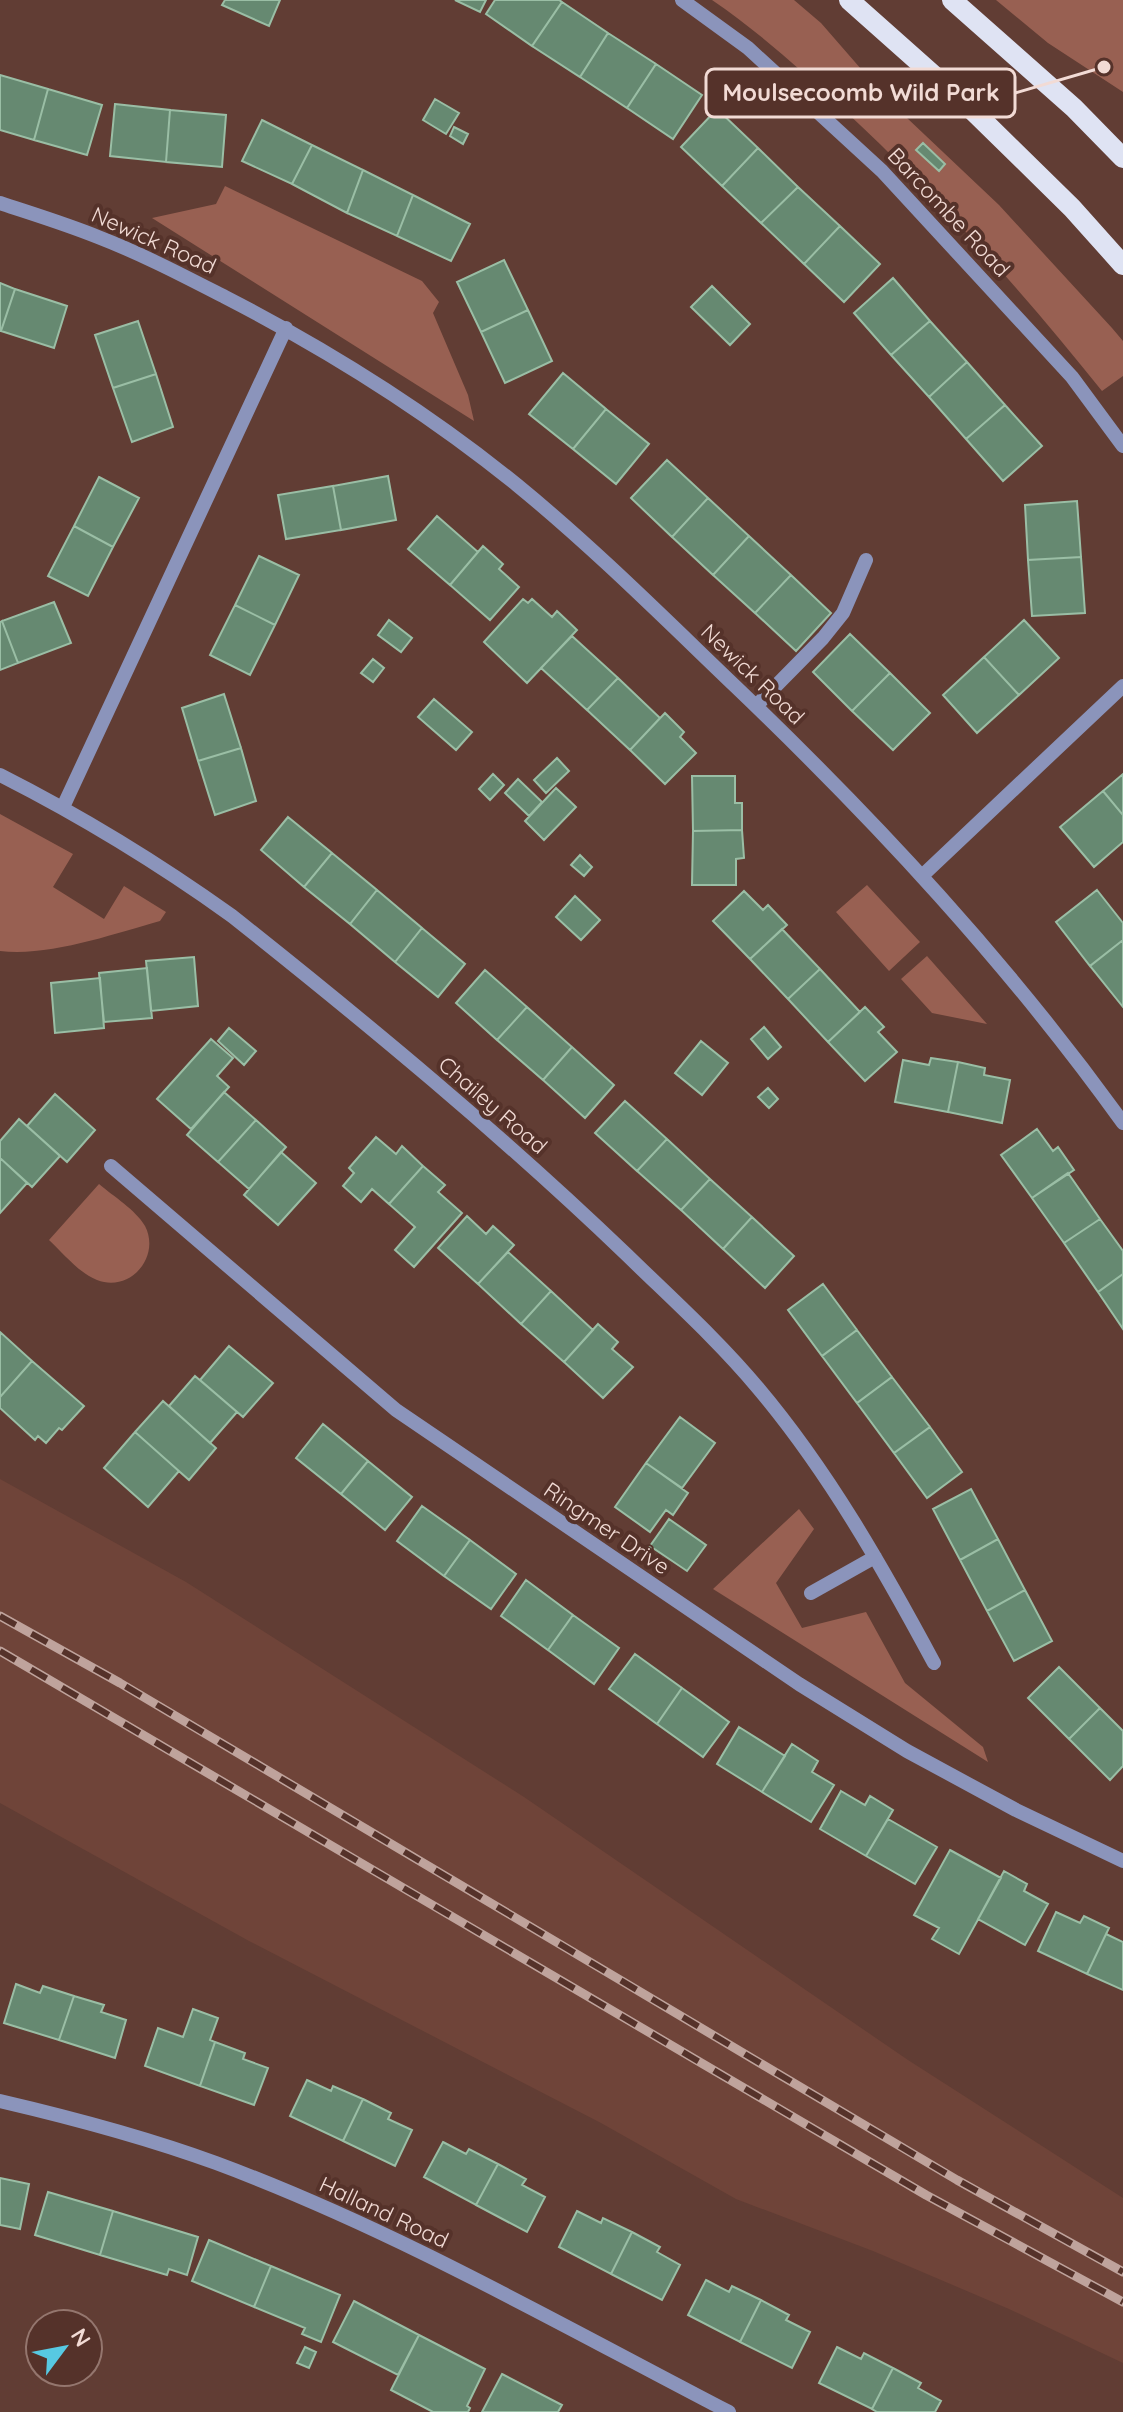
<svg xmlns="http://www.w3.org/2000/svg" width="1123" height="2412" font-family="Quicksand,sans-serif">
  <style>
    .built { fill: #6f4439 }
    .green { fill: #986052 }
    .building { fill: #668971; stroke: #9abea5; stroke-width: 2 }
    .lines { fill: none; stroke-linecap: round; stroke-linejoin: round }
    .minor { stroke: #8b94bb; stroke-width: 14 }
    .major { stroke: #dfe3f3; stroke-width: 20 }
    .rail-casing { stroke: #bfa39c; stroke-width: 9 }
    .rail { stroke: #55322a; stroke-width: 6; stroke-dasharray: 18; stroke-linecap: butt }
    .labels { text-anchor: middle; dominant-baseline: central; stroke-width: 8; stroke-linejoin: round; paint-order: stroke }
    .street-label { font-size: 22px; fill: #f2dbd5; stroke: #55322a }
    .leader { fill: none; stroke: #f2dbd5; stroke-width: 3 }
    .callout-dot { fill: #f2dbd5; stroke: #55322a; stroke-width: 3 }
    .callout { fill: #55322a; stroke: #f2dbd5; stroke-width: 3 }
    .callout-label { font-size: 24px; text-anchor: middle; font-weight: bold; fill: #f2dbd5 }
  </style>
  <rect width="100%" height="100%" fill="#613d34"/>
  <!-- built -->
  <path class="built" d="M0,1479L186,1582L524,1797L908,2060L1123,2198V2363L1009,2309L873,2251L736,2199L601,2123L249,1941L0,1803Z"/>
  <!-- green -->
  <path class="green" d="M712,0H794L821,23L888,100L999,205L1112,328L1123,341V376L1102,391C1022,291 937,196 843,109C801,70 759,32 712,0Z
    M996,0H1123V92L1048,43Z
    M225,186L422,281L439,302L433,313L468,395L474,421L152,218L216,204Z
    M0,814L73,854L53,887L104,919L124,886L166,912L160,921C113,934 49,957 0,951Z
    M867,885L920,942L889,971L836,912Z
    M927,956L987,1024L932,1013L901,979Z
    M99,1184C113,1196 136,1210 145,1226C161,1257 130,1293 97,1280C79,1273 63,1253 49,1240Z
    M799,1509L814,1529L776,1583L802,1628L866,1612L905,1683L983,1747L988,1762L713,1589Z"/>
  <!-- building -->
  <path class="building" d="M225,0H280L269,26L222,5Z
    M455,0H486L480,12Z
    M495,0H559L562,2L532,46L486,14Z
    M562,2L608,33L580,77L532,46Z
    M608,33L656,64L627,108L580,77Z
    M656,64L702,95L673,139L627,108Z
    M0,75L48,89L34,140L0,130Z
    M48,89L102,105L87,155L34,140Z
    M435,99L459,113L446,134L423,120Z
    M115,104L170,110L166,162L110,156Z
    M717,109L758,148L722,186L681,147Z
    M170,110L226,115L222,167L166,162Z
    M262,120L312,145L292,184L242,161Z
    M454,127L468,134L463,144L450,136Z
    M923,143L945,164L939,171L916,150Z
    M312,145L363,170L347,213L292,184Z
    M758,148L798,187L761,223L722,186Z
    M363,170L413,195L397,236L347,213Z
    M798,187L840,226L804,264L761,223Z
    M413,195L470,224L451,261L397,236Z
    M840,226L880,264L844,302L804,264Z
    M504,260L528,310L481,332L457,282Z
    M893,278L930,321L891,355L854,313Z
    M0,283L15,289L1,331H0Z
    M712,286L750,324L730,345L691,307Z
    M15,289L67,306L54,348L1,331Z
    M528,310L552,361L505,383L481,332Z
    M138,321L156,374L113,388L95,335Z
    M930,321L967,362L929,397L891,355Z
    M967,362L1005,405L966,439L929,397Z
    M563,373L606,409L573,449L529,414Z
    M156,374L173,427L132,442L113,388Z
    M1005,405L1042,446L1003,481L966,439Z
    M606,409L649,444L616,484L573,449Z
    M667,460L708,498L672,537L631,498Z
    M388,476L396,520L341,530L333,486Z
    M99,477L139,498L113,547L74,526Z
    M333,486L341,530L286,539L278,495Z
    M708,498L749,536L713,575L672,537Z
    M1077,501L1081,557L1028,560L1025,505Z
    M437,516L478,552L450,585L408,549Z
    M74,526L113,547L88,596L48,576Z
    M749,536L791,575L755,613L713,575Z
    M483,546L503,564L499,569L519,587L490,620L450,585Z
    M259,556L299,575L275,625L235,605Z
    M1081,557L1085,613L1032,616L1028,560Z
    M791,575L831,613L796,651L755,613Z
    M523,599L528,603L532,599L552,617L557,611L577,630L527,683L484,642Z
    M54,602L71,643L18,663L2,621Z
    M235,605L275,625L250,675L210,655Z
    M389,620L412,638L401,652L378,635Z
    M1024,620L1059,658L1019,695L984,657Z
    M2,621L18,663L0,670V622Z
    M850,634L890,673L852,711L813,672Z
    M572,636L618,678L587,710L541,668Z
    M984,657L1019,695L977,733L943,695Z
    M373,659L384,668L373,682L361,673Z
    M890,673L930,713L893,750L852,711Z
    M618,678L660,718L630,750L587,710Z
    M224,694L241,748L198,761L182,708Z
    M434,699L472,732L456,750L418,717Z
    M665,713L684,732L680,737L696,753L665,784L630,750Z
    M241,748L256,801L215,815L198,761Z
    M557,758L569,771L546,793L534,780Z
    M493,774L504,785L490,800L479,789Z
    M1123,774V815L1103,791Z
    M692,776H735V803H742V830L693,831Z
    M518,779L542,802L529,816L505,793Z
    M556,788L576,807L544,840L525,821Z
    M1103,791L1123,815V842L1094,867L1060,827Z
    M288,817L332,853L304,887L261,850Z
    M742,830L744,858L736,859V885H692L693,831Z
    M332,853L377,890L350,924L304,887Z
    M580,855L592,867L584,876L571,865Z
    M377,890L422,928L395,962L350,924Z
    M1097,890L1123,923V940L1090,966L1056,922Z
    M744,891L763,910L768,905L787,925L750,959L713,921Z
    M575,896L600,920L581,940L556,917Z
    M422,928L465,964L438,997L395,962Z
    M782,929L820,969L788,999L750,959Z
    M1123,940V1007L1090,966Z
    M194,957L198,1006L151,1011L146,961Z
    M147,968L152,1018L104,1022L99,973Z
    M820,969L860,1012L828,1042L788,999Z
    M485,970L527,1007L497,1040L456,1003Z
    M100,978L104,1028L55,1033L51,983Z
    M527,1007L572,1047L543,1080L497,1040Z
    M865,1007L884,1027L878,1032L897,1052L865,1081L828,1042Z
    M764,1027L781,1047L768,1059L751,1039Z
    M229,1028L256,1051L244,1065L218,1041Z
    M211,1039L233,1058L217,1076L229,1087L191,1129L157,1099Z
    M701,1041L728,1063L702,1095L675,1073Z
    M572,1047L614,1085L585,1118L543,1080Z
    M931,1058L958,1062L948,1112L895,1102L903,1060L929,1065Z
    M958,1062L985,1068L984,1075L1010,1080L1002,1123L948,1112Z
    M768,1088L778,1099L769,1108L758,1097Z
    M224,1092L256,1120L218,1162L187,1135Z
    M55,1094L95,1130L67,1162L27,1126Z
    M625,1101L667,1139L637,1171L595,1133Z
    M19,1119L60,1156L32,1187L0,1158V1141Z
    M256,1120L286,1147L249,1189L218,1162Z
    M1037,1129L1053,1151L1058,1147L1074,1170L1032,1198L1001,1155Z
    M376,1137L396,1154L402,1146L423,1166L389,1204L372,1189L361,1202L343,1186L354,1173L349,1168Z
    M667,1139L710,1179L681,1210L637,1171Z
    M281,1152L316,1183L278,1225L244,1195Z
    M0,1158L27,1183L0,1213Z
    M423,1166L445,1185L438,1192L462,1213L414,1267L395,1250L415,1227L389,1204Z
    M1068,1173L1100,1219L1064,1243L1032,1198Z
    M710,1179L752,1217L723,1249L681,1210Z
    M467,1216L486,1234L493,1226L514,1245L478,1284L438,1248Z
    M752,1217L794,1256L765,1288L723,1249Z
    M1100,1219L1123,1251V1274L1098,1292L1064,1243Z
    M508,1252L551,1291L521,1324L478,1284Z
    M1123,1274V1329L1098,1292Z
    M823,1284L857,1330L822,1356L788,1310Z
    M551,1291L593,1330L564,1362L521,1324Z
    M598,1324L618,1342L612,1349L633,1367L603,1398L564,1362Z
    M857,1330L892,1377L857,1403L822,1356Z
    M0,1332L32,1361L0,1397Z
    M229,1346L273,1383L243,1417L200,1380Z
    M32,1361L84,1406L62,1430L59,1428L46,1443L38,1436L35,1440L0,1408V1397Z
    M195,1376L237,1412L210,1443L169,1406Z
    M892,1377L930,1427L894,1453L857,1403Z
    M163,1401L216,1448L189,1480L135,1432Z
    M680,1417L715,1443L682,1488L646,1463Z
    M323,1424L368,1461L341,1494L296,1458Z
    M930,1427L962,1472L927,1498L894,1453Z
    M135,1432L179,1471L148,1507L104,1468Z
    M368,1461L412,1497L385,1530L341,1494Z
    M646,1463L688,1493L673,1515L666,1510L650,1532L615,1507Z
    M971,1489L998,1539L960,1560L933,1509Z
    M422,1506L470,1540L444,1576L397,1541Z
    M669,1519L706,1545L687,1571L650,1546Z
    M998,1539L1025,1590L987,1611L960,1560Z
    M470,1540L516,1574L491,1609L444,1576Z
    M526,1580L573,1615L548,1650L501,1616Z
    M1025,1590L1052,1641L1014,1661L987,1611Z
    M573,1615L619,1648L594,1684L548,1650Z
    M635,1654L682,1688L657,1724L609,1689Z
    M1059,1667L1100,1708L1069,1739L1028,1698Z
    M682,1688L729,1722L703,1757L657,1724Z
    M1100,1708L1123,1731V1766L1110,1780L1069,1739Z
    M739,1727L785,1756L762,1792L717,1764Z
    M792,1744L818,1761L812,1772L834,1785L811,1822L762,1792Z
    M841,1791L865,1805L870,1796L893,1810L866,1856L820,1829Z
    M888,1819L937,1847L915,1884L866,1856Z
    M950,1850L1001,1878L959,1954L932,1939L939,1928L914,1915Z
    M1004,1871L1027,1884L1024,1891L1048,1904L1025,1945L978,1919Z
    M1056,1912L1080,1923L1084,1916L1109,1928L1087,1974L1038,1951Z
    M1106,1934L1123,1942V1990L1087,1974Z
    M16,1984L40,1993L43,1986L74,1996L59,2040L4,2023Z
    M74,1996L104,2005L101,2012L126,2020L115,2058L59,2040Z
    M193,2009L218,2018L210,2040L215,2042L200,2086L145,2066L158,2028L183,2037Z
    M215,2042L245,2053L243,2059L268,2068L254,2105L200,2086Z
    M307,2080L331,2091L333,2086L363,2099L343,2141L290,2116Z
    M363,2099L391,2113L388,2119L412,2130L395,2166L343,2141Z
    M443,2142L466,2154L469,2149L498,2164L476,2205L424,2177Z
    M498,2164L526,2179L522,2185L545,2197L527,2232L476,2205Z
    M0,2178L29,2184L20,2229L0,2225Z
    M48,2192L113,2211L100,2255L35,2235Z
    M113,2211L198,2237L187,2275L169,2269L167,2275L100,2255Z
    M577,2211L601,2223L603,2218L632,2232L611,2274L559,2247Z
    M632,2232L660,2247L657,2252L680,2265L662,2300L611,2274Z
    M209,2240L271,2266L254,2307L192,2281Z
    M271,2266L340,2295L321,2342L302,2334L305,2328L254,2307Z
    M706,2280L729,2292L732,2286L761,2300L740,2342L688,2315Z
    M761,2300L789,2315L786,2320L810,2332L792,2368L740,2342Z
    M354,2301L419,2335L398,2375L333,2342Z
    M419,2335L485,2369L467,2406L470,2408L468,2412H433L391,2390Z
    M305,2347L316,2352L309,2368L297,2363Z
    M837,2347L861,2359L864,2353L893,2368L872,2409L819,2383Z
    M893,2368L921,2383L918,2388L941,2401L935,2412H877L872,2409Z
    M502,2374L562,2405L558,2412H482Z"/>
  <g class="lines">
    <!-- minor -->
    <path class="minor" d="M682,0L748,48L882,171L1072,377L1123,446
      M0,203C33,214 66,224 98,237C142,254 184,276 225,297C328,350 427,412 517,485C594,548 664,618 735,686C877,822 1008,963 1123,1123
      M756,706L823,638L843,613L866,560
      M0,775C81,816 158,863 232,916C368,1024 502,1135 627,1255C671,1298 718,1340 758,1388C828,1471 883,1568 934,1663
      M63,807L286,328
      M923,875L1123,686
      M111,1166L396,1410L799,1684L907,1751L1016,1810L1123,1861
      M811,1593L875,1557
      M0,2101C73,2118 145,2137 216,2163C394,2229 561,2325 729,2412"/>
    <!-- major -->
    <path class="major" d="M849,0L966,104L1072,208L1123,265
      M952,0L1074,108L1123,158"/>
    <!-- rail casing -->
    <g class="rail-casing">
      <path id="rail" d="M0,1616L120,1683L957,2180L1123,2272
        M0,1651L926,2195L1123,2302"/>
    </g>
    <!-- rail -->
    <use href="#rail" class="rail"/>
  </g>
  <g class="labels">
    <!-- street labels -->
    <g class="street-label">
      <text transform="translate(949 212) rotate(47)">Barcombe Road</text>
      <text transform="translate(154 240) rotate(24)">Newick Road</text>
      <text transform="translate(753 674) rotate(44)">Newick Road</text>
      <text transform="translate(493 1105) rotate(41)">Chailey Road</text>
      <text transform="translate(607 1528) rotate(34)">Ringmer Drive</text>
      <text transform="translate(384 2212) rotate(25)">Halland Road</text>
    </g>
  </g>
  <!-- callouts -->
  <path class="leader" d="M1104 67L1015 93"/>
  <circle class="callout-dot" cx="1104" cy="67" r="8"/>
  <rect class="callout" x="706" y="69" width="309" height="48" rx="8"/>
  <g class="callout-label">
    <text x="861" y="101">Moulsecoomb Wild Park</text>
  </g>
  <!-- north arrow -->
  <g transform="translate(64 2348) rotate(58)"><circle r="38" fill="#55322a" stroke="#94766e" stroke-width="2"/>
  <path d="M0-6L14 30L0 20L-14 30Z" fill="#57c9e2"/>
  <text y="-12" font-size="22" font-weight="bold" text-anchor="middle" fill="#f2dbd5">N</text>
  </g>
</svg>
